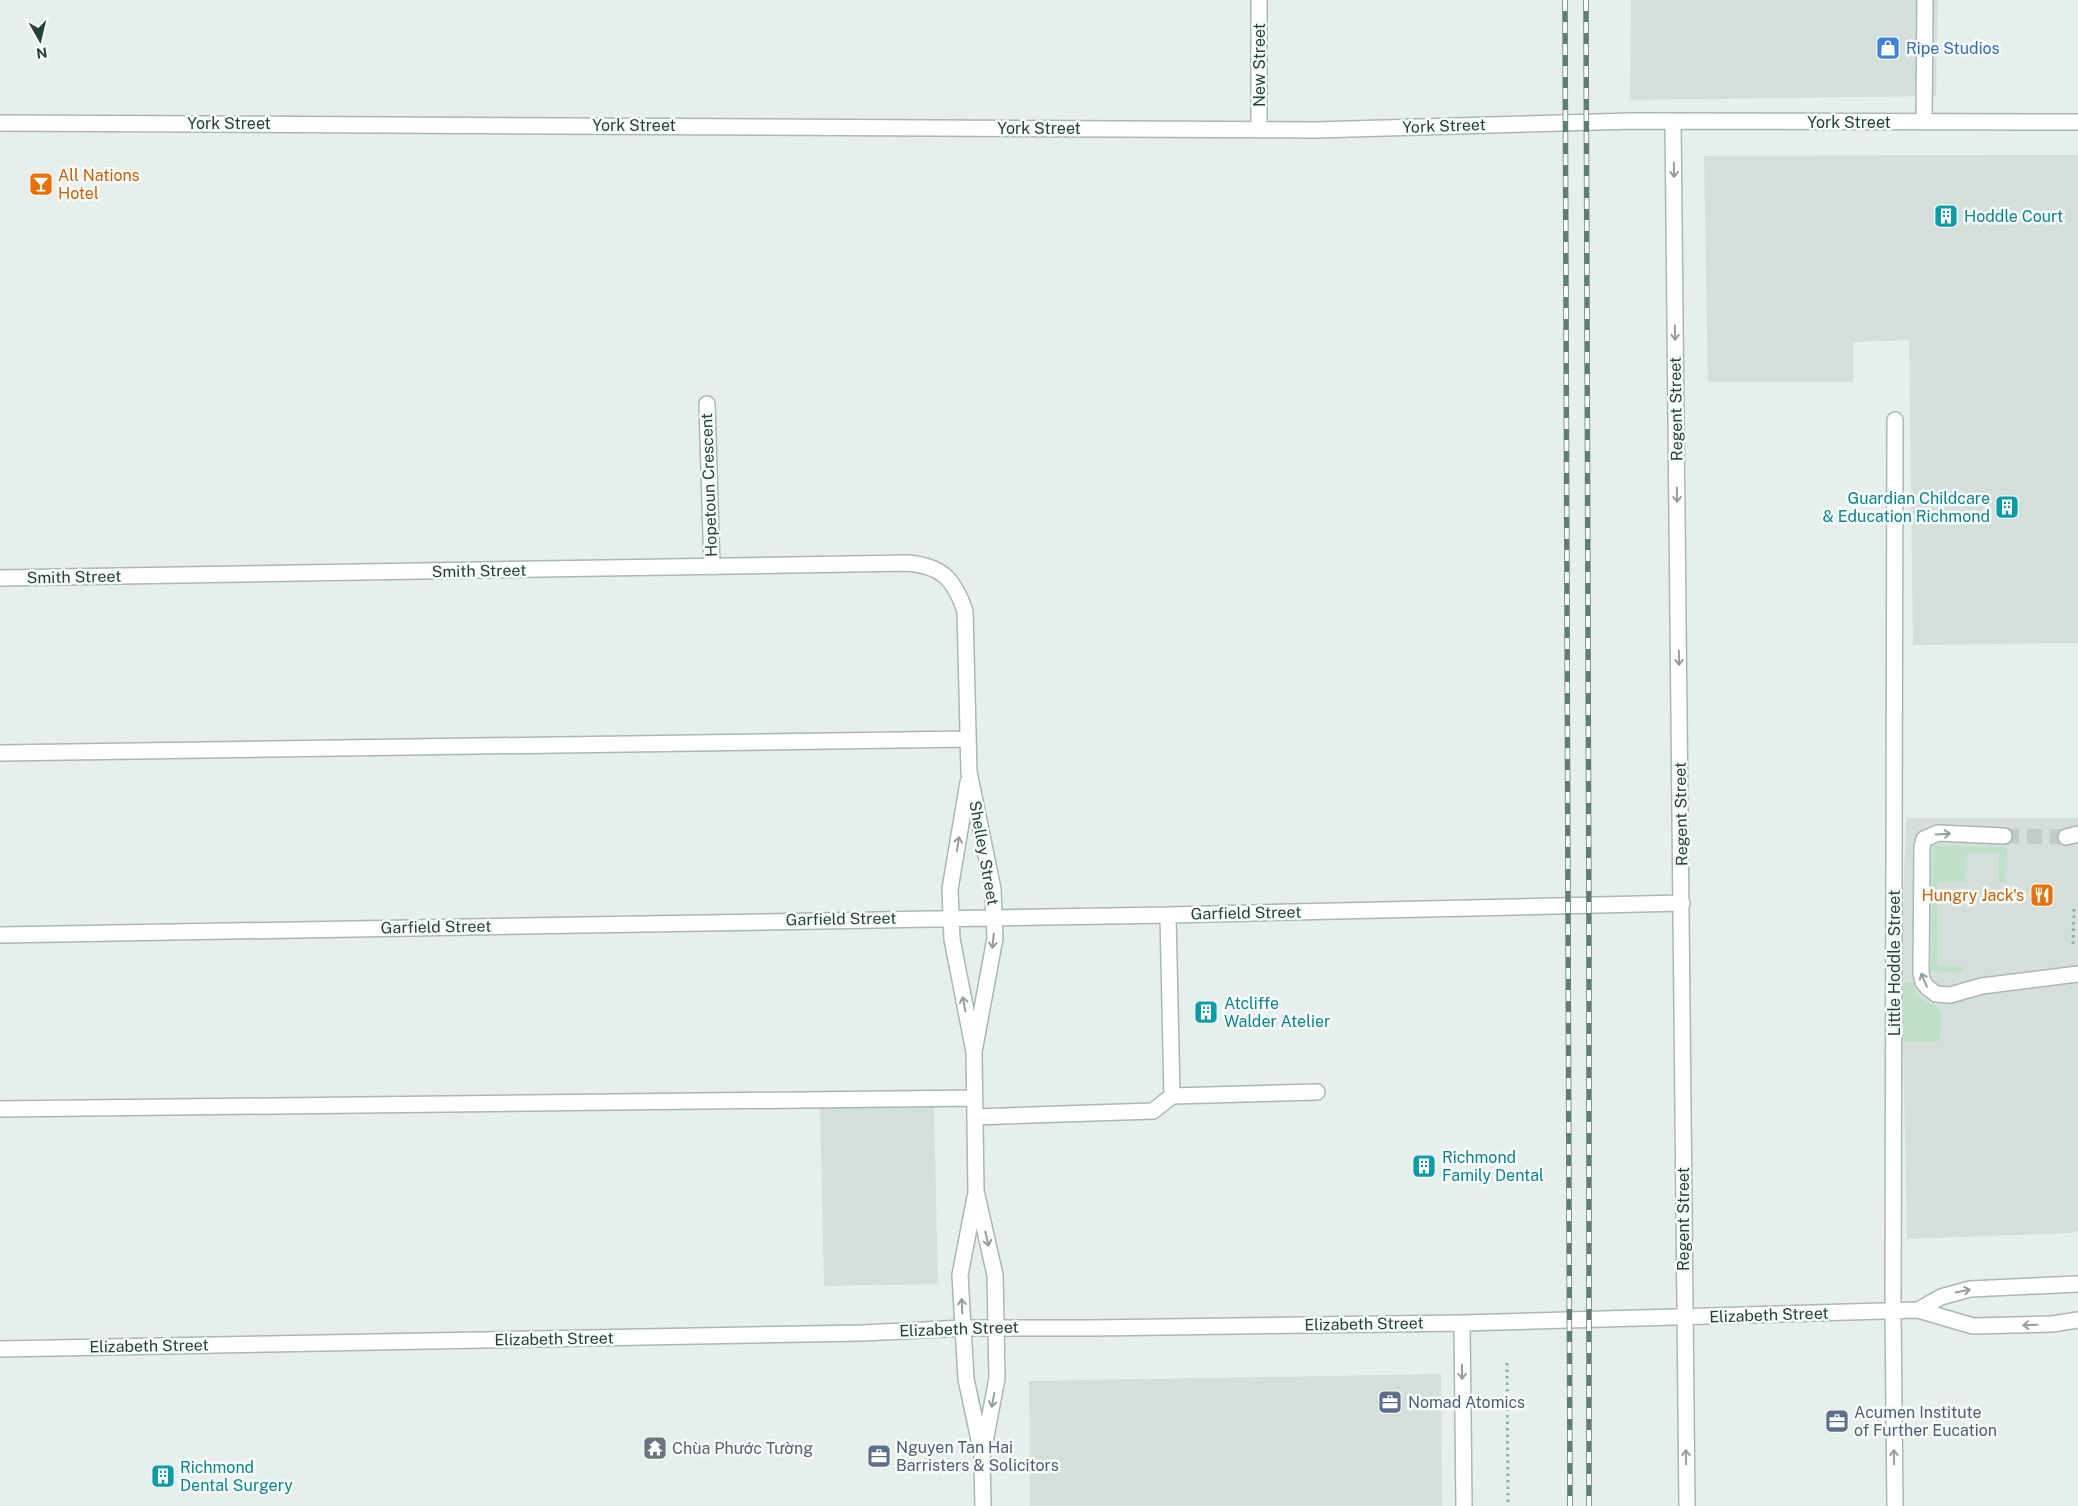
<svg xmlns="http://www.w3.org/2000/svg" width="2078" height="1506" font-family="'Public Sans',sans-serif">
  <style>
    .built { fill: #d4dfda }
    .green { fill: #bfe0c8 }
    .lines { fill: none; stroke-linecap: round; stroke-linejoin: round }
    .minor-tunnel { stroke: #bfccc8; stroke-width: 15; stroke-dasharray: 15 8; stroke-linecap: butt }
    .minor-casing { stroke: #a8b8b2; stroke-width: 18 }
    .path { stroke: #86b3a5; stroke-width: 3; stroke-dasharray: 2.5 4; stroke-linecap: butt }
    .minor { stroke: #fff; stroke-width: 15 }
    .rail-casing { stroke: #5f7d75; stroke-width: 5.5 }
    .rail { stroke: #f7fbf9; stroke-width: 4; stroke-dasharray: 11; stroke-linecap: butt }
    .oneway { stroke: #92a09c }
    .labels { text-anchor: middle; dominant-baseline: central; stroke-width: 5; stroke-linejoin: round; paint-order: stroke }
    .shop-label { font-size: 16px; fill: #366cbe; stroke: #f7fbf9; text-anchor: start }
    .street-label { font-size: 16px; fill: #24423a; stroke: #f7fbf9 }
    .food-label { font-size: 16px; fill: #c56008; stroke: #f7fbf9; text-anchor: start }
    .culture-label { font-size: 16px; fill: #0d838f; stroke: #f7fbf9; text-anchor: start }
    .service-label { font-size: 16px; fill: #4e5e75; stroke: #f7fbf9; text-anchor: start }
    .worship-label { font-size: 16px; fill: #5b616d; stroke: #f7fbf9; text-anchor: start }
  </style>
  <rect width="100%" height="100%" fill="#e6efeb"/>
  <!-- built -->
  <path class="built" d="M1631,0H1938L1936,96L1630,100Z
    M2078,155V643L1913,645L1909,340L1853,342V382H1708L1704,156Z
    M1906,818H2078V1231L2071,1233L1907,1239L1903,1041V903Z
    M934,1106L938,1284L824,1286L820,1108Z
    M1441,1374L1442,1506H1030L1029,1381Z"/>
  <!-- green -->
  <path class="green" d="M1933,846L2007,847L2006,882H1999V853L1967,854L1966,882H1937V966H1960L1963,969L1961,973L1931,971Z
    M1903,982L1914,983C1914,1006 1937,999 1941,1013C1942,1022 1940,1033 1940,1041H1903Z"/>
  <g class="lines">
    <!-- minor-tunnel -->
    <path class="minor-tunnel" d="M2004,836L2066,837"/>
    <!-- minor casing -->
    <g class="minor-casing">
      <path id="minor" d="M1673,122L1687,1506
        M1924,122L1925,0
        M0,123L1315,130L1633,121L2078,122
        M1259,130V0
        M707,404L712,567
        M0,578L908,563C942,566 954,579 965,611L969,772L993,889L994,917L995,938L974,1052
        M0,753L968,739
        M968,782L950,889L952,939L974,1052L976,1191L995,1275L997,1378L982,1458L983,1506
        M2004,836L1938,833L1924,839L1922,847L1921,973L1923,982L1928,988L1936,994L1950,995L1982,986L2078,974
        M2066,837L2078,834
        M1168,915L1172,1096
        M0,935L1168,915L1682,903
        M0,1109L974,1098
        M975,1117L1153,1111L1172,1096L1317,1092
        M975,1197L960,1275L966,1379L981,1449
        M1918,1310L1941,1297L1970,1289L2078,1284
        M1462,1323L1464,1506
        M0,1349L863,1333L963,1328H1092L1462,1323L1918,1310L1973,1326L2052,1324L2078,1320
        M1895,1506L1893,1310L1895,420"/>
    </g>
    <!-- path -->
    <path class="path" d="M2074,909L2073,946H2075
      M1507,1363L1508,1506"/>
    <!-- minor -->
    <use href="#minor" class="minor"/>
    <!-- rail casing -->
    <g class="rail-casing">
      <path id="rail" d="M1565,0L1570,1506
        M1586,0L1589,941V1506"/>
    </g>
    <!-- rail -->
    <use href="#rail" class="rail"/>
  </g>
  <!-- one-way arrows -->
  <defs><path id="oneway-shaft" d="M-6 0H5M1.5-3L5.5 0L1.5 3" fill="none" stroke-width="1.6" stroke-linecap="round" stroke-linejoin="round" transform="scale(1.25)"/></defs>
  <g class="oneway">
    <use href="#oneway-shaft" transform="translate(1674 170) rotate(89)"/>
    <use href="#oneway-shaft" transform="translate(1675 333) rotate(89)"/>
    <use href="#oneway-shaft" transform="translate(1677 495) rotate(89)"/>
    <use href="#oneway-shaft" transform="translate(1679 658) rotate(89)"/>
    <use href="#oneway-shaft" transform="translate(1943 834) rotate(-3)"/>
    <use href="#oneway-shaft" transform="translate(958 844) rotate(-81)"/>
    <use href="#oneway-shaft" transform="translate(993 941) rotate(96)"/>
    <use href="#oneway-shaft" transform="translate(1924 980) rotate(-113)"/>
    <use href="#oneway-shaft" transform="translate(964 1004) rotate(-101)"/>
    <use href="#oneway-shaft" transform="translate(987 1239) rotate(77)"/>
    <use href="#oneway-shaft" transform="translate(1963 1291) rotate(-11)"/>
    <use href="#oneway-shaft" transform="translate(962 1306) rotate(-93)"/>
    <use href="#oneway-shaft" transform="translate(2030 1325) rotate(178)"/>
    <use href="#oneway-shaft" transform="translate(1462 1372) rotate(89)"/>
    <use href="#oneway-shaft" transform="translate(993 1400) rotate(101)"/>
    <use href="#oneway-shaft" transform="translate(1686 1457) rotate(-91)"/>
    <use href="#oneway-shaft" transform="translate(1894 1457) rotate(-91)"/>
  </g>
  <!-- icons -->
  <defs>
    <g id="shop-square" transform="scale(1.25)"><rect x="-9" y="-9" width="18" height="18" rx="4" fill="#3f7fe0" stroke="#f7fbf9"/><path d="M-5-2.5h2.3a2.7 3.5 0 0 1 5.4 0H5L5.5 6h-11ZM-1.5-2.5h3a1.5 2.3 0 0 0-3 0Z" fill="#fff"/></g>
    <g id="bar-square" transform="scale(1.25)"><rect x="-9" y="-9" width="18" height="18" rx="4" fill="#e8710a" stroke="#f7fbf9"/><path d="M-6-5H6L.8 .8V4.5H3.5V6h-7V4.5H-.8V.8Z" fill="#fff"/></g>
    <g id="building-square" transform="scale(1.25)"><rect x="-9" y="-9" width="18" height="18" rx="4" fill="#0f9aa8" stroke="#f7fbf9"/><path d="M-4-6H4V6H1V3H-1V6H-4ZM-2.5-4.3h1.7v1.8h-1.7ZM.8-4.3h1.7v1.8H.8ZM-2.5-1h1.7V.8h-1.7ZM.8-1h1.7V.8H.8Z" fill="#fff"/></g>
    <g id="restaurant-square" transform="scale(1.25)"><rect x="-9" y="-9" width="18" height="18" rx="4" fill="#e8710a" stroke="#f7fbf9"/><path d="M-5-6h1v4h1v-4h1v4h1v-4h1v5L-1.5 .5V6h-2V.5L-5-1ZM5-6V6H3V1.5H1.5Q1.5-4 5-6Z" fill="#fff"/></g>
    <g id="office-square" transform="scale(1.25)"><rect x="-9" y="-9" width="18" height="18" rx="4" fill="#5c6f8a" stroke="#f7fbf9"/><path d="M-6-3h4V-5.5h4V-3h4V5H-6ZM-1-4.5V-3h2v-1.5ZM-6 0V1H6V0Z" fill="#fff"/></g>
    <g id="temple-square" transform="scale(1.25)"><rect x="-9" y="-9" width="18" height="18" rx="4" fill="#6b7280" stroke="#f7fbf9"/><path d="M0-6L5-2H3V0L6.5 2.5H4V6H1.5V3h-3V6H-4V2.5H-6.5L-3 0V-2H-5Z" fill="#fff"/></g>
  </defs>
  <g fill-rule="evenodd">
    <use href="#shop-square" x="1888" y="48"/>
    <use href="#bar-square" x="41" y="184"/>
    <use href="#building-square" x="1946" y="216"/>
    <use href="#building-square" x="2007" y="507"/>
    <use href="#restaurant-square" x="2042" y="895"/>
    <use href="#building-square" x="1206" y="1012"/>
    <use href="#building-square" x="1424" y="1166"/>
    <use href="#office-square" x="1390" y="1402"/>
    <use href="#office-square" x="1837" y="1421"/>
    <use href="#temple-square" x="655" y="1448"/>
    <use href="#office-square" x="879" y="1456"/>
    <use href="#building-square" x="163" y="1476"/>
  </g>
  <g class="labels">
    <!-- shop labels -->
    <g class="shop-label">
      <text x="1906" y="48">Ripe Studios</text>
    </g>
    <!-- street labels -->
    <g class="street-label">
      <text transform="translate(1259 65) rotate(-90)">New Street</text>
      <text x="1849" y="122">York Street</text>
      <text x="229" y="123">York Street</text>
      <text x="634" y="125">York Street</text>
      <text transform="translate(1444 126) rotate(-2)">York Street</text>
      <text x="1039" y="128">York Street</text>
      <text transform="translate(1676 409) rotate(-91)">Regent Street</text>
      <text transform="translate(709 485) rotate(-92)">Hopetoun Crescent</text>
      <text transform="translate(479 571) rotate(-1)">Smith Street</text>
      <text transform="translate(74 577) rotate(-1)">Smith Street</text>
      <text transform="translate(1681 814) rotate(-91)">Regent Street</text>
      <text transform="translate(984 853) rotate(80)">Shelley Street</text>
      <text transform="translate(1246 913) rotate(-1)">Garfield Street</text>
      <text transform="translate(841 919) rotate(-1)">Garfield Street</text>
      <text transform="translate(436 927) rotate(-1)">Garfield Street</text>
      <text transform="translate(1894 963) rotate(-90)">Little Hoddle Street</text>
      <text transform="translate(1683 1219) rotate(-90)">Regent Street</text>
      <text transform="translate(1769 1315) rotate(-2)">Elizabeth Street</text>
      <text transform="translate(1364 1324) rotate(-1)">Elizabeth Street</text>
      <text transform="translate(959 1329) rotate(-2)">Elizabeth Street</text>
      <text transform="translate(554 1339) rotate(-1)">Elizabeth Street</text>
      <text transform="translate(149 1346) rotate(-1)">Elizabeth Street</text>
    </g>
    <!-- food labels -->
    <g class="food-label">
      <text x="58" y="175">All Nations<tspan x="58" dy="18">Hotel</tspan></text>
      <text x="2024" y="895" text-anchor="end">Hungry Jack's</text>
    </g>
    <!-- culture labels -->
    <g class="culture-label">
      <text x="1964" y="216">Hoddle Court</text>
      <text x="1990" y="498" text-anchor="end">Guardian Childcare<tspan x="1990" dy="18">&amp; Education Richmond</tspan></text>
      <text x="1224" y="1003">Atcliffe<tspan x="1224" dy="18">Walder Atelier</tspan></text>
      <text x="1442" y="1157">Richmond<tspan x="1442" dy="18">Family Dental</tspan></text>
      <text x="180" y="1467">Richmond<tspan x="180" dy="18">Dental Surgery</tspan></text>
    </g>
    <!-- service labels -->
    <g class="service-label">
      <text x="1408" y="1402">Nomad Atomics</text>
      <text x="1854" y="1412">Acumen Institute<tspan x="1854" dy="18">of Further Eucation</tspan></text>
      <text x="896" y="1447">Nguyen Tan Hai<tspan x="896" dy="18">Barristers &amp; Solicitors</tspan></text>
    </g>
    <!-- worship labels -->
    <g class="worship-label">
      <text x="672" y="1448">Chùa Phước Tường</text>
    </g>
  </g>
  <!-- north arrow -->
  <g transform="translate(40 40) rotate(172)" stroke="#f7fbf9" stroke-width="4" paint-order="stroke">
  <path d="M0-4L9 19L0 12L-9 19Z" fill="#24423a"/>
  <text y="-8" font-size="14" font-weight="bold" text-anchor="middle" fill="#24423a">N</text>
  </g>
</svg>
